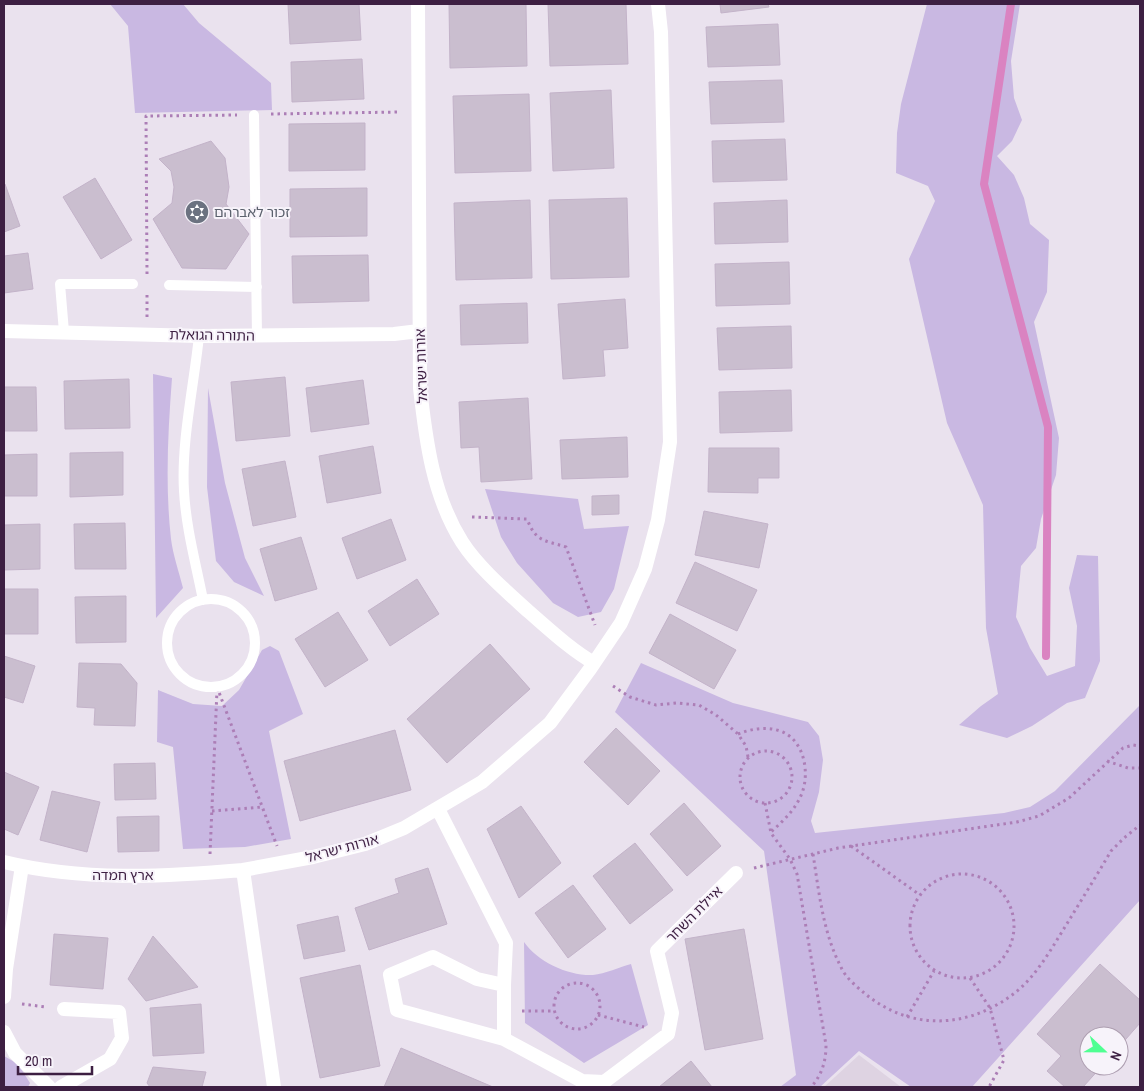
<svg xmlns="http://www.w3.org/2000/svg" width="1144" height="1091" font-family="'Archivo Narrow','Noto Sans Hebrew',sans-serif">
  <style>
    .built { fill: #ded3e2 }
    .green { fill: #c9b8e2 }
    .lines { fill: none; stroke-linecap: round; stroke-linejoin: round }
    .stream { stroke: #da83c1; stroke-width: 8 }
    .building { fill: #cabecf; stroke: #c3b3c9 }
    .path { stroke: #ac7eb6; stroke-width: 3; stroke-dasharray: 2.5 4; stroke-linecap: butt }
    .service { stroke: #fff; stroke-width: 10 }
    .minor { stroke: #fff; stroke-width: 14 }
    .labels { text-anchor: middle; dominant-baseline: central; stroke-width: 4; stroke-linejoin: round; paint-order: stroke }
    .worship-label { font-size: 14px; fill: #5b616d; stroke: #f7f3fa; text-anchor: start }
    .street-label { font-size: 14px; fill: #3d1f42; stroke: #f7f3fa }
  </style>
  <rect width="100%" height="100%" fill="#eae2ee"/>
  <!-- built -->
  <path class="built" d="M859,1055L901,1087H824Z"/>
  <!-- green -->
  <path class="green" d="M110,4H183L199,23L271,83L272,110L135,113L128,26Z
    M927,4H1020L1011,61L1014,98L1022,120L1012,141L997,156L1014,175L1024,198L1030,224L1049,240L1047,292L1034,322L1059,438L1056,475L1041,519L1036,548L1021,566L1016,617L1030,648L1047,676L1075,666L1077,626L1069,588L1077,555L1098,556L1100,661L1085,698L1067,703L1032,726L1007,738L959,725L981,706L998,694L986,628L983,505L947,423L909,259L935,201L928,186L896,173L897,133L901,104Z
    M153,374L172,378C168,431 165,486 171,539C173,555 179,572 183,588L156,618Z
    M208,388L225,483L245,558L264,596L234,582L216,561L207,487Z
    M485,489L578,499L584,529L629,526L614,589L601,612L578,617L553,603L517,563L501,537Z
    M270,646L279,651L303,714L269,731L291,839L245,847L183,849L173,747L157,742L158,690L193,704L222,706L239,690L262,650Z
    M641,663L733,703L808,722L819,736L823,760L819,792L811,821L815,833L1004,813L1030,807L1055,791L1140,705V900L972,1087H911L859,1051L820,1087H780L796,1075L764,851L615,712Z
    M524,942C538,962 568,976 593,975C605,974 620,967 631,964L648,1025L584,1063L525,1023Z
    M4,1056L18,1064L30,1083L28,1087H4Z"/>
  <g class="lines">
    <!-- stream -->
    <path class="stream" d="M1011,4L984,184L1048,427L1046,656"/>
  </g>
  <!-- building -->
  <path class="building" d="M288,4H359L361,40L290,44Z
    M449,4H526L527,66L450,68Z
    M548,4H626L628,64L550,66Z
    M720,4H768L769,7L721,13Z
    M778,24L780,65L708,67L706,27Z
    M362,59L364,99L292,102L291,62Z
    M782,80L784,122L711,124L709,82Z
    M611,90L614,168L553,171L550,93Z
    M529,94L531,171L455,173L453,96Z
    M365,123V170L289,171V124Z
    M785,139L787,180L713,182L712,141Z
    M211,141L225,158L229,187L226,204L249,234L226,269L182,268L153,219L172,203L174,187L171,171L159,159Z
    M95,178L132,240L101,259L63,197Z
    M5,184L20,226L4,232V185Z
    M367,188V236L290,237V189Z
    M627,198L629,277L551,279L549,200Z
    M530,200L532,278L456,280L454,203Z
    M787,200L788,242L715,244L714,203Z
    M28,253L33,289L4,293V256Z
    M368,255L369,301L293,303L292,256Z
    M789,262L790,304L716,306L715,264Z
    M625,299L628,348L603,350L605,376L563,379L558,304Z
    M527,303L528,343L461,345L460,305Z
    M791,326L792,368L719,370L717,328Z
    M285,377L290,436L236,441L231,382Z
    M129,379L130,428L65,429L64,381Z
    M363,380L369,424L311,432L306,388Z
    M4,387H36L37,431H4Z
    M791,390L792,431L720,433L719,392Z
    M528,398L532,479L481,482L479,447L461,448L459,402Z
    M627,437L628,477L562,479L560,440Z
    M373,446L381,493L327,503L319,456Z
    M709,448H779V478H758V493L708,492Z
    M123,452V495L70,497V453Z
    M37,454V496H4V455Z
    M285,461L296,517L253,526L242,469Z
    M619,495V514L592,515V496Z
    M704,511L768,524L759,568L695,555Z
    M391,519L406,560L357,579L342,538Z
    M125,523L126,569H75L74,524Z
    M40,524V569L4,570V525Z
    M301,537L317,589L275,601L260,549Z
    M695,562L757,590L737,631L676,603Z
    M417,579L439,614L390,646L368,611Z
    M4,589H38V634H4Z
    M126,596V642L76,643L75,597Z
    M338,612L368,660L325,687L295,639Z
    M670,614L736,650L714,689L649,653Z
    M490,644L530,689L447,763L407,719Z
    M4,656L35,666L23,703L4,697Z
    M79,663L121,664L137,683L135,726L94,725L95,708L77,707Z
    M616,728L660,771L628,805L584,762Z
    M395,730L411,790L300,821L284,761Z
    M155,763L156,799L115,800L114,764Z
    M4,772L39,787L18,835L4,829Z
    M52,791L100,802L87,852L40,840Z
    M684,803L721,846L687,876L650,834Z
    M521,806L561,863L519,898L487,829Z
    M159,816V851L118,852L117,817Z
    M635,843L673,890L630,924L593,876Z
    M428,868L447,924L369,950L355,908L399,893L395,879Z
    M573,885L606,929L568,958L535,913Z
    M338,916L345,951L304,959L297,925Z
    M744,929L763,1039L705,1050L685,939Z
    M54,934L108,938L103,989L50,985Z
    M153,936L198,987L146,1001L128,979Z
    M1100,964L1140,1000V1023L1119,1047V1036H1089V1066H1102L1083,1087H1065L1047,1071L1061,1056L1037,1034Z
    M360,965L380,1066L320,1078L300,978Z
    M201,1004L204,1053L153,1056L150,1008Z
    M401,1048L493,1087H384Z
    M691,1061L712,1087H659Z
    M153,1067L206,1072L202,1087H150L147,1083Z"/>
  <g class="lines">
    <!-- path -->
    <path class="path" d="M271,114L400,112
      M147,274L146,116L237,115
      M147,295V317
      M472,517L527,519C536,542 544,540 566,547L595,625
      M613,686L630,697L656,705L676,703L699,705L716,715L738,734L746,746L748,757
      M217,687L277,846
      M738,734C751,729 766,726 780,731C804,739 810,772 802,793C796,809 784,820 771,832
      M740 777a26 26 0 1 1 52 0a26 26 0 1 1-52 0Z
      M1107,761L1128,768H1140
      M765,803L771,833L790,859L797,874L826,1045C826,1061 822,1075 811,1087
      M212,811L262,807
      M851,846L920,895
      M210,854L217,690
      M813,854C819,892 823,933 841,967C845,977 856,986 863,992C910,1032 969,1029 1016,992C1038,974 1053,946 1068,922C1082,899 1097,875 1111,851L1124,838L1140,825
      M754,868L838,848L1017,822L1039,816L1069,798L1123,748L1133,745L1140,746
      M910 926a52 52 0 1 1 104 0a52 52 0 1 1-104 0Z
      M970,978L990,1008L1004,1060L989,1087
      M554 1006a23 23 0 1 1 46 0a23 23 0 1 1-46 0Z
      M22,1004L46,1007
      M522,1011H554
      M598,1015L644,1027
      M907,1017L934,971"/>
    <!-- service -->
    <path class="service" d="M254,115L257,336
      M169,285L257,287
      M64,332L60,284H133
      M199,336C194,385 181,442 184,491C186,528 196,564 203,600
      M167 643a44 44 0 1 1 88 0a44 44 0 1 1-88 0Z"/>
    <!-- minor -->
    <path class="minor" d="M418,4L420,388C426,442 433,496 462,542C478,567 506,591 528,611C550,630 570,649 594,663
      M4,331L199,336L394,334L419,331
      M438,809L506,943L504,985V1039L582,1081L604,1082L668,1034L672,1013L657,951L736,873
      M4,862C82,881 164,877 243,870
      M504,985L477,979L433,957L390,975L397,1010L504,1039
      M4,997L6,969L22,866
      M4,1032L15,1053L49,1087
      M61,1087L110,1059L122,1038L119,1012L64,1009
      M274,1087L243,870L313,857L365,844L404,828L482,782L550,723L590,669L621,623L645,569L658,520L670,442L661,32L658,4"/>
  </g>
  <!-- icons -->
  <defs>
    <g id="synagogue-disc" transform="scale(1.25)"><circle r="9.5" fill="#6b7280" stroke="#f7f3fa"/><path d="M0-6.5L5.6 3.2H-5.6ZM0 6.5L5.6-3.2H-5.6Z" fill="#fff"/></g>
  </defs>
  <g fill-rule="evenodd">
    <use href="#synagogue-disc" x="197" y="212"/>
  </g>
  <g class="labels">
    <!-- worship labels -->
    <g class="worship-label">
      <text x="214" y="212">זכור לאברהם</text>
    </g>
    <!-- street labels -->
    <g class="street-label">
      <text transform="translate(212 335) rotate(1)">התורה הגואלת</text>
      <text transform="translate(421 366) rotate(-92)">אורות ישראל</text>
      <text transform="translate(342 848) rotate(-15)">אורות ישראל</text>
      <text x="123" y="875">ארץ חמדה</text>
      <text transform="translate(694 914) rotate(-45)">איילת השחר</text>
    </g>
  </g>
  <!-- border -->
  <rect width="1144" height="1091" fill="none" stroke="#3d1f42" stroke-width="10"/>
  <!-- north arrow -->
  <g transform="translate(1104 1051) rotate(112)"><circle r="24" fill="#f7f3fa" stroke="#ad9eb0"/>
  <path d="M0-4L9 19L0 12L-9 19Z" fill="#4fff92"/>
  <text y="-8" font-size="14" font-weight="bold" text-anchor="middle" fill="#3d1f42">N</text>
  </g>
  <!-- scale -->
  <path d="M18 1066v8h74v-8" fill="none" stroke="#3d1f42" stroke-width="2.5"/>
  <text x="25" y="1066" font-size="15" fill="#3d1f42" stroke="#f7f3fa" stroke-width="4" paint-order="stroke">20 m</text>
</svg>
